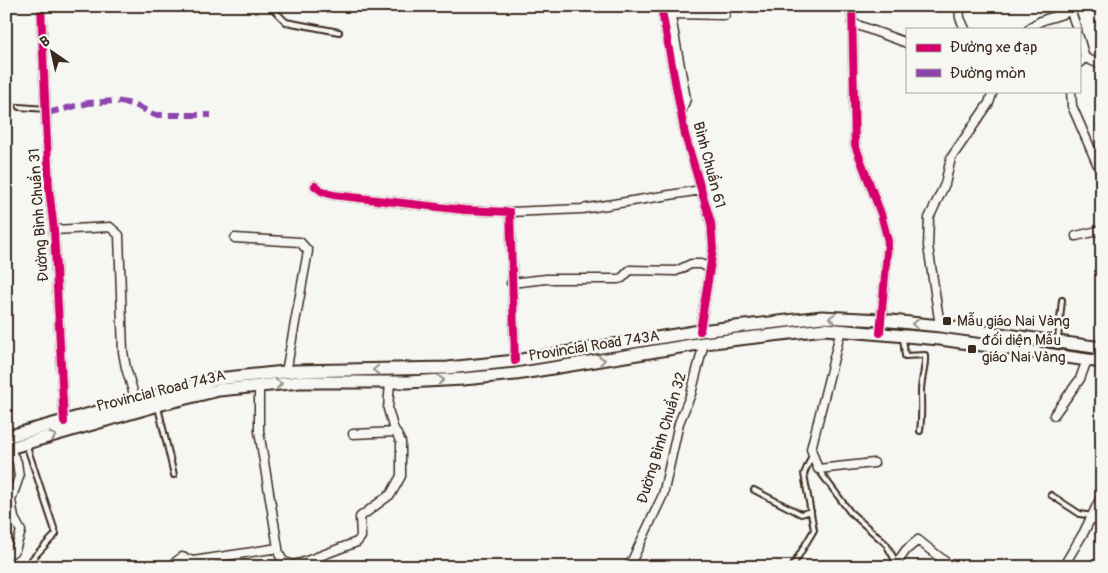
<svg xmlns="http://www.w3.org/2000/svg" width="1108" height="573" font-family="Pangolin,sans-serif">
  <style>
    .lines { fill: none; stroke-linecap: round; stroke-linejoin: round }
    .lane-casing { stroke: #3b2a1e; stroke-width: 8 }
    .street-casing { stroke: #3b2a1e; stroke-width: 11 }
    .secondary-casing { stroke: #3b2a1e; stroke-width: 15 }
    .lane { stroke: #f6f6f2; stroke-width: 4 }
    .street { stroke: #f6f6f2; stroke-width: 8 }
    .secondary { stroke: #f6f6f2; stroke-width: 11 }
    .quiet { stroke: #8e44ad; stroke-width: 6; stroke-dasharray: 12 6; stroke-linecap: butt }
    .cycleway-casing { stroke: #f6f6f2; stroke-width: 11 }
    .cycleway { stroke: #d6006c; stroke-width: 8 }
    .oneway { stroke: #989088 }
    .poi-dot { fill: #3b2a1e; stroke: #f6f6f2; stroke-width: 2 }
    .labels { text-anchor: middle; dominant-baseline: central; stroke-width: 5; stroke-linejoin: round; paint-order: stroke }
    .street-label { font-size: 15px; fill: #3b2a1e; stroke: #f6f6f2 }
    .poi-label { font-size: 15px; fill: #3b2a1e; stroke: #f6f6f2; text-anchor: start }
  </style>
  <rect width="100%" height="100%" fill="#f6f6f2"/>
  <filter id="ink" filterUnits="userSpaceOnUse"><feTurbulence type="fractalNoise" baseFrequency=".02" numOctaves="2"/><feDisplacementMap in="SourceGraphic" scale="10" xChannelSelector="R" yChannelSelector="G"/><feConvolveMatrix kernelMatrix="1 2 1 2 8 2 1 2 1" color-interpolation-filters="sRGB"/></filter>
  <g filter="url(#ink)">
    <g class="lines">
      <!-- lane casing -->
      <g class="lane-casing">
        <path id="lane" d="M270,6L286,22L339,32
          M19,107L46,109
          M903,337L905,356L925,355C926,368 921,379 921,391C921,405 922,417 920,431
          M1058,339L1062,300
          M158,407L174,475
          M26,444L56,534L32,559L28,567
          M818,469L850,512L886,544L896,562
          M754,490L801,514L811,511
          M1051,495L1080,514L1092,516
          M792,567L814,530L804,474L812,455"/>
      </g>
      <!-- street casing -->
      <g class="street-casing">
        <path id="street" d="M41,6L49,189L54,230L64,422
          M661,6L685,135L711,223L713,249L700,331
          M669,6L686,99L681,113
          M852,6L855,145L881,214L888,241L880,333
          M959,6L960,18L965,29
          M1071,12L1077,29
          M671,14L725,15
          M852,23L907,43
          M1029,29C1043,15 1064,18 1078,6
          M1079,37L1085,58L1079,63
          M1085,58L1102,65
          M1071,91L1072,106L1102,175
          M315,186L323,192L333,195L464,210L510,212L515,361
          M510,212L582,209L701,190
          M54,230L110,227L119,235L123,352L126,368L136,401
          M1076,236L1102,230
          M235,238L300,242L308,251L286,372
          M511,283L546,279H618L622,278L630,270L676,271L691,264H701L709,268
          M940,326L928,246L929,218L945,184L951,158L989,103L993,91
          M841,330L811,449L818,469L874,463
          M259,386V431L279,554L283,561L293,565L304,562L309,567
          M1054,415L1080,379L1087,360
          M353,434L396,432
          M1092,516L1102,525
          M6,557L15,550L21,531L14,518L11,500L19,477L17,462L9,449
          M304,562L357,542L361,537L360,517L391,494L401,476V442L393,427L388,409L390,382
          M169,567L182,557L193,561L278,548
          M629,567L663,495L679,423L691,394L704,343
          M894,567L906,550L918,540L952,567
          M1063,567L1084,532L1102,495"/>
      </g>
      <!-- secondary casing -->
      <g class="secondary-casing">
        <path id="secondary" d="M6,437L217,379L294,371L448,368L515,361L700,331L822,317L881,320L940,326L1102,348
          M6,449L162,404L219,390L300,382H407L463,379L516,374L704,343L825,329L940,339L1102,362"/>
      </g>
      <!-- lane -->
      <use href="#lane" class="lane"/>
      <!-- street -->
      <use href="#street" class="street"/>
      <!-- secondary -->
      <use href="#secondary" class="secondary"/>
      <!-- quiet -->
      <path class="quiet" d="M47,113L88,103L115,101L133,104L155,115H211"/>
      <!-- cycleway casing -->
      <g class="cycleway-casing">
        <path id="cycleway" d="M41,6L49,189L54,230L64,422
          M661,6L685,135L711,223L713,249L700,331
          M852,6L855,145L881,214L888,241L880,333
          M315,186L323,192L333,195L464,210L510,212L515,361"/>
      </g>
      <!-- cycleway -->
      <use href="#cycleway" class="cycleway"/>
    </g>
    <!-- one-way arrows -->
    <defs><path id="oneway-chevron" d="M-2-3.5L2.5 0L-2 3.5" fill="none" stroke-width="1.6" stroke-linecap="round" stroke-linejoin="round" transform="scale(1.25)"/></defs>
    <g class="oneway">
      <use href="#oneway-chevron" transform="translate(832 318) rotate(-177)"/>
      <use href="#oneway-chevron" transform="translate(915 324) rotate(-174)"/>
      <use href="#oneway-chevron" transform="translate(602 360) rotate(-9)"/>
      <use href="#oneway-chevron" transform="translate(376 370) rotate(179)"/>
      <use href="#oneway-chevron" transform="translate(441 380) rotate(-3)"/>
      <use href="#oneway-chevron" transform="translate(279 384) rotate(-5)"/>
      <use href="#oneway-chevron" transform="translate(53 436) rotate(-17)"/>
    </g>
  </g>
  <!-- markers -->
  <g class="poi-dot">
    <rect x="942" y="316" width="10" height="10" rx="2.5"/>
    <rect x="967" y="344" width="10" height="10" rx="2.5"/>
  </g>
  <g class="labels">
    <!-- street labels -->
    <g class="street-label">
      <text transform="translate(709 165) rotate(75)">Bình Chuẩn 61</text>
      <text transform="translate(39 215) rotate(-94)">Đường Bình Chuẩn 31</text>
      <text transform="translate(594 346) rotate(-9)">Provincial Road 743A</text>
      <text transform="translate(161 391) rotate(-14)">Provincial Road 743A</text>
      <text transform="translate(662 438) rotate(-73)">Đường Bình Chuẩn 32</text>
    </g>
    <!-- poi labels -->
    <g class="poi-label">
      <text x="957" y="321">Mẫu giáo Nai Vàng</text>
      <text x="982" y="340">đối diện Mẫu<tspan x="982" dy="17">giáo Nai Vàng</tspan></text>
    </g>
  </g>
  <!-- margin -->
  <rect width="1108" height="573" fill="none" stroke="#f6f6f2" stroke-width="25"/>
  <rect x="12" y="12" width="1083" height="548" fill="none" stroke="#3b2a1e" stroke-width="2" filter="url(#ink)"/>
  <!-- legend -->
  <rect x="906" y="28" width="175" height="65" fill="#f6f6f2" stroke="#aba49d"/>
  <rect x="916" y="44" width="25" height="8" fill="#d6006c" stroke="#aba49d"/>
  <text x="950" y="52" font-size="15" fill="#3b2a1e">Đường xe đạp</text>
  <rect x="916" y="69" width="25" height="8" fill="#8e44ad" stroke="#aba49d"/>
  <text x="950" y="78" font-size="15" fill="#3b2a1e">Đường mòn</text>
  <!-- north arrow -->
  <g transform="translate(52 52) rotate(326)" stroke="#f6f6f2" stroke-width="4" paint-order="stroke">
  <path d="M0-4L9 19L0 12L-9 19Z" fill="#3b2a1e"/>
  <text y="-8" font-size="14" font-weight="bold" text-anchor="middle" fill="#3b2a1e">B</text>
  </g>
</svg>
